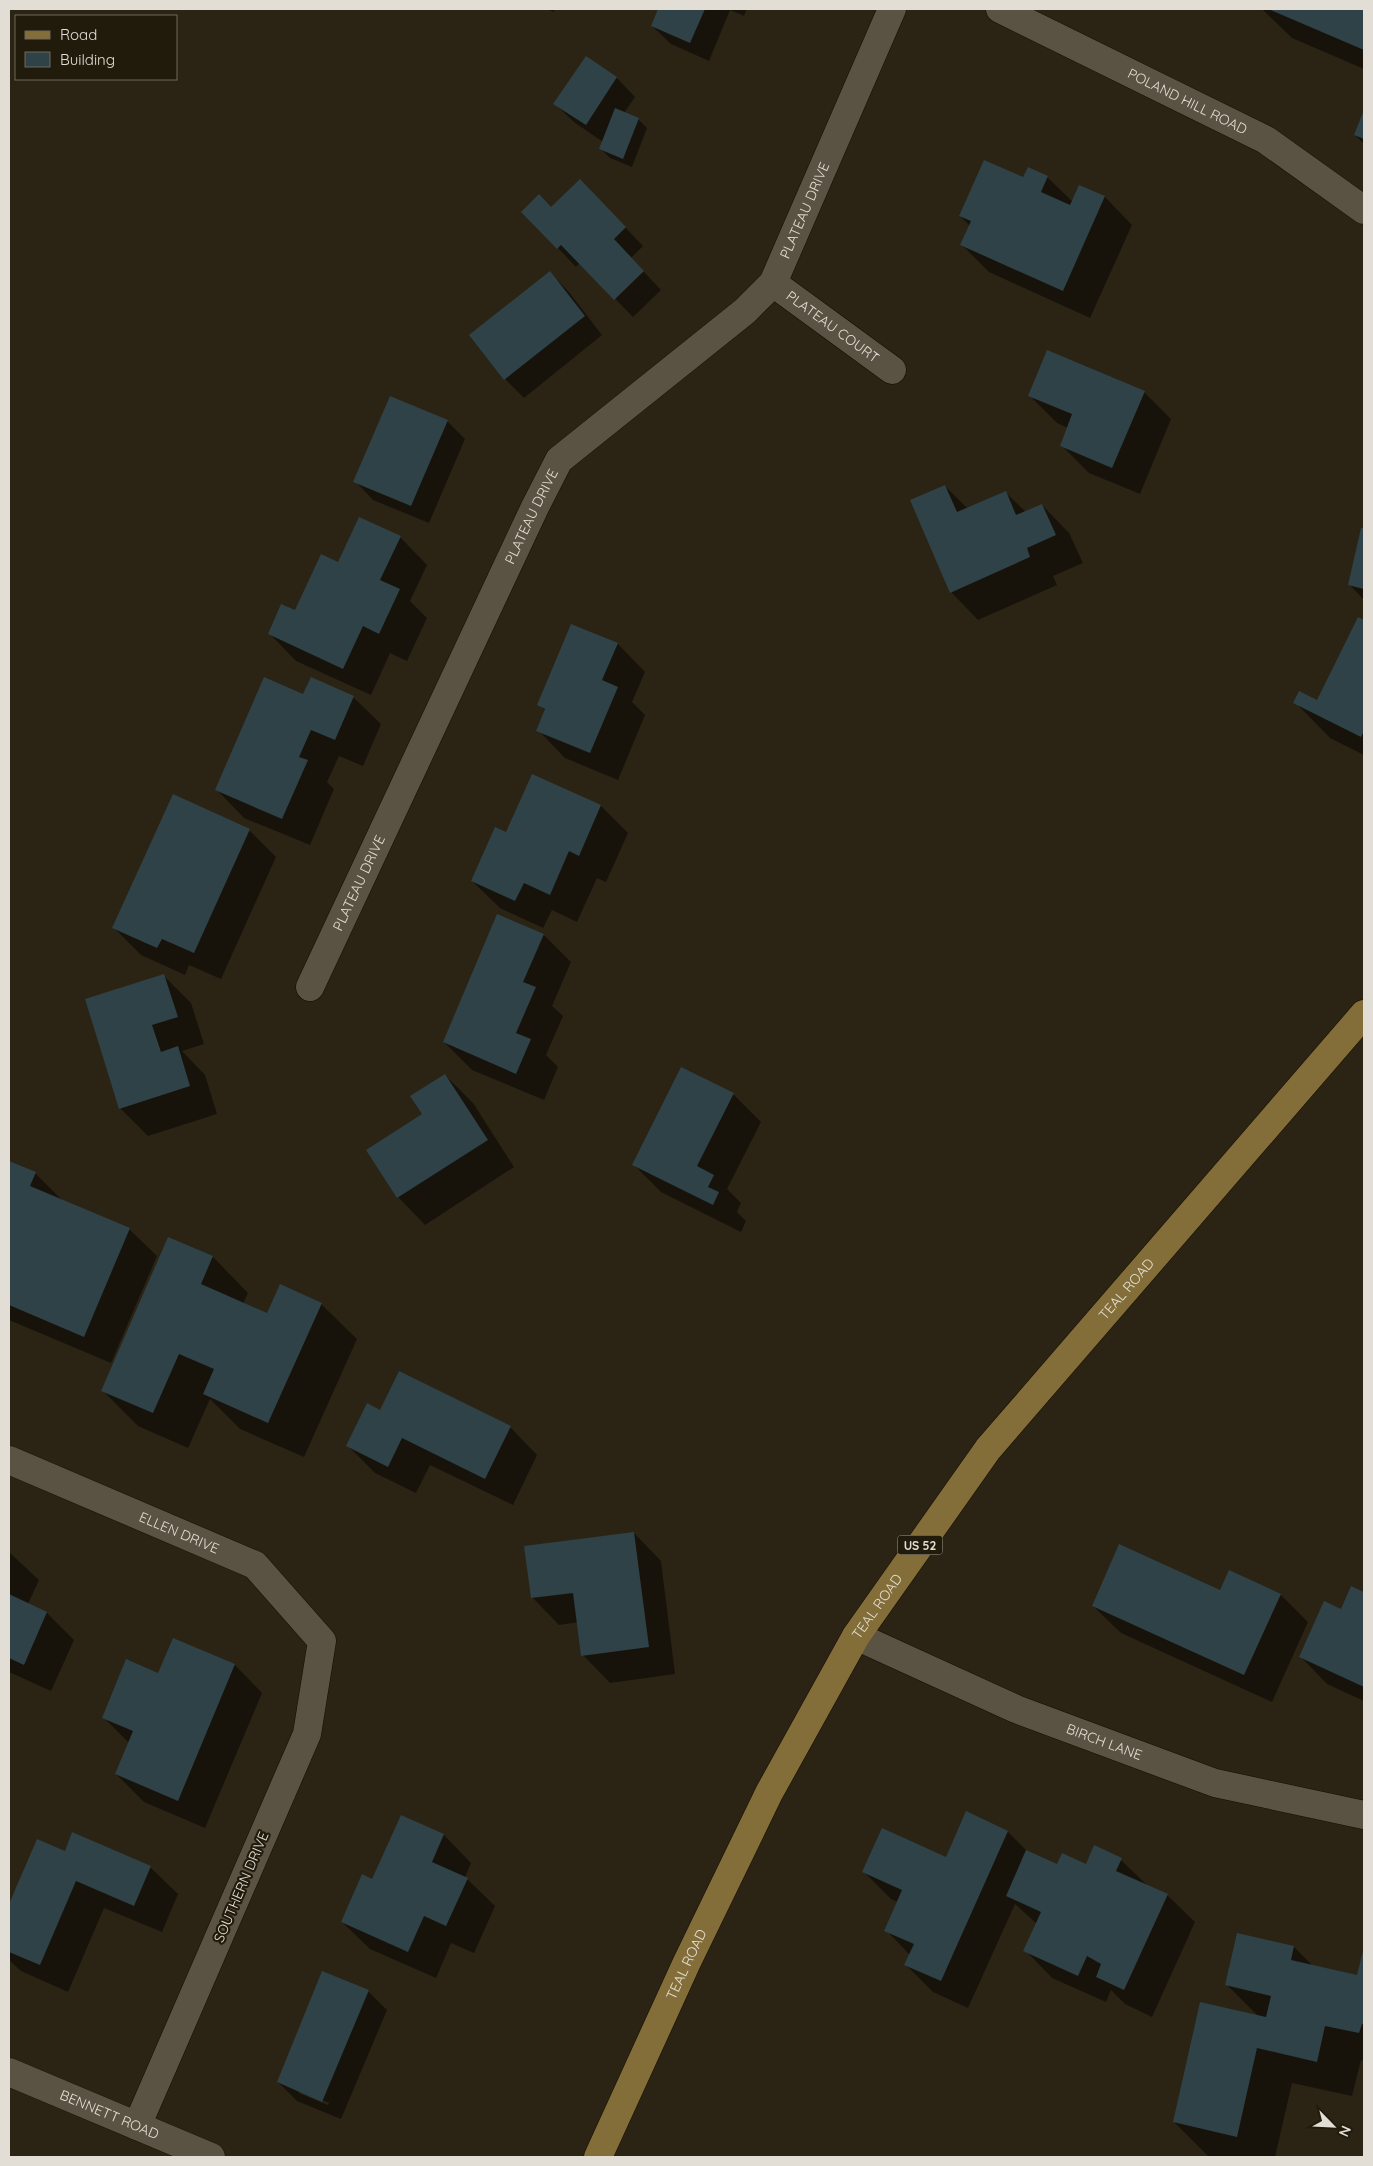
<svg xmlns="http://www.w3.org/2000/svg" width="1373" height="2166" font-family="Quicksand,sans-serif">
  <style>
    .shadow { fill: #0007; fill-rule: evenodd }
    .building { fill: #2e4248 }
    .lines { fill: none; stroke-linecap: round; stroke-linejoin: round }
    .minor-casing { stroke: #140d02; stroke-width: 29 }
    .major-casing { stroke: #140d02; stroke-width: 29 }
    .minor { stroke: #5a5242; stroke-width: 28 }
    .major { stroke: #836d38; stroke-width: 28 }
    .labels { text-anchor: middle; dominant-baseline: central; stroke-width: 4.5; stroke-linejoin: round; paint-order: stroke }
    .shield { fill: #211b0c; stroke: #a9a499; stroke-width: 1 }
    .shield-label { font-size: 12px; font-weight: bold; fill: #e3ded5 }
    .street-label { font-size: 14px; fill: #e3ded5; stroke: #211b0c }
  </style>
  <rect width="100%" height="100%" fill="#2b2415"/>
  <!-- shadow -->
  <path class="shadow" d="M547,9H555L554,12Z
    M659,9H747L744,16L730,10L709,61L671,44L652,26Z
    M1262,9H1364V69L1292,38Z
    M586,58L617,78L635,97L624,113L638,119L647,128L632,167L610,158L601,149L603,142L574,122L555,104Z
    M1364,113V144L1355,135Z
    M1047,177L1073,202L1080,186L1105,197L1132,225L1090,318L989,272L962,245L970,226L960,216Z
    M598,199L643,246L631,258L661,290L633,317L580,263L576,267L558,248L552,208Z
    M550,273L568,291L602,335L524,398L505,379L471,335Z
    M1144,392L1171,419L1140,494L1089,473L1061,445L1068,428L1057,423L1030,396Z
    M447,421L465,439L429,523L373,500L355,481Z
    M945,486L968,509L1005,492L1026,512L1042,505L1069,533L1083,563L1053,576L1057,585L978,620L951,592Z
    M1362,529L1364,530V600L1350,585Z
    M400,537L427,565L410,601L427,618L407,661L390,653L371,695L296,661L269,633L295,612L339,564Z
    M1359,619L1364,622V755L1330,738L1295,702H1317Z
    M572,625L618,644L645,672L632,702L645,715L618,780L565,758L538,730L546,711L539,705Z
    M304,695L353,697L381,724L363,766L339,756L327,782L334,789L310,845L244,818L217,790Z
    M601,806L628,833L606,882L597,878L577,922L552,910L543,928L500,908L472,881L506,834Z
    M249,830L276,857L221,979L189,965L185,975L141,955L114,928Z
    M498,915L544,935L571,962L552,1006L563,1016L546,1055L558,1067L544,1100L472,1070L444,1042Z
    M164,976L191,1003L204,1044L182,1051L205,1075L217,1114L148,1136L120,1108Z
    M445,1075L473,1103L514,1167L425,1225L398,1197L423,1115Z
    M733,1094L761,1122L727,1189L741,1203L737,1212L746,1221L741,1232L661,1192L634,1165Z
    M9,1162L35,1173L62,1200L129,1229L157,1256L111,1363L9,1320Z
    M169,1239L213,1257L248,1293L243,1304L267,1315L321,1304L357,1339L304,1457L240,1429L210,1399L188,1448L138,1426L102,1390Z
    M381,1412L510,1427L537,1455L513,1505L430,1465L416,1493L375,1473L348,1446Z
    M634,1533L661,1561L675,1674L610,1683L583,1655L579,1622L559,1625L532,1597Z
    M9,1552L39,1580L28,1604L47,1613L74,1640L51,1691L9,1672Z
    M1229,1572L1281,1595L1308,1622L1272,1702L1121,1633L1093,1606L1221,1592Z
    M1351,1588L1364,1594V1701L1327,1684L1300,1656L1341,1610Z
    M173,1639L235,1665L262,1693L205,1828L144,1802L116,1774L129,1743L103,1717L159,1674Z
    M966,1813L1008,1832L1028,1852L1058,1865H1086L1121,1860L1148,1886L1167,1895L1195,1922L1152,2017L1125,2004L1111,1990L1106,2002L1052,1978L1025,1950L1037,1924L1015,1904L968,2008L933,1992L906,1965L910,1955L886,1930L898,1902L891,1899L864,1872L946,1858Z
    M402,1816L444,1835L471,1863L465,1877L495,1906L474,1953L451,1943L436,1978L370,1949L342,1922L373,1881Z
    M37,1841L65,1853L150,1867L178,1894L162,1932L104,1908L68,1992L21,1971L9,1960V1907Z
    M1294,1947L1313,1966L1358,1976L1364,1950V2061L1361,2060L1352,2096L1292,2083L1275,2157H1209L1174,2122L1258,2016L1227,1985Z
    M368,1991L387,2010L341,2119L297,2101L278,2082ZM299,2090L329,2103L328,2105L299,2093Z"/>
  <!-- building -->
  <path class="building" d="M658,9H705L690,43L651,26Z
    M1268,9H1364V50Z
    M586,56L617,77L586,125L553,104Z
    M615,108L639,118L623,159L599,149Z
    M1364,110V139L1354,135Z
    M984,160L1023,177L1028,167L1048,176L1041,192L1070,205L1079,185L1105,196L1063,291L960,245L971,221L959,216Z
    M580,179L626,227L614,239L644,271L614,300L561,245L557,249L521,212L539,194L551,207Z
    M550,271L585,316L504,380L469,335Z
    M1047,350L1145,391L1112,468L1060,446L1072,414L1028,396Z
    M390,396L448,420L411,506L353,482Z
    M945,485L957,512L1006,491L1016,515L1042,504L1056,535L1027,548L1030,557L950,593L910,500Z
    M359,517L401,536L380,580L400,589L379,634L363,626L343,669L268,634L281,604L295,610L321,554L338,562Z
    M1361,528H1364V589L1348,585Z
    M1358,617L1364,620V731L1361,737L1293,703L1299,691L1317,700Z
    M571,624L618,643L602,680L618,687L590,753L536,731L545,709L537,705Z
    M264,677L303,694L311,677L354,696L335,740L311,730L299,757L308,760L282,819L215,790Z
    M532,774L601,805L579,856L569,851L550,895L524,883L515,901L471,881L495,827L506,832Z
    M173,794L250,829L194,953L162,939L157,948L112,928Z
    M497,914L544,934L523,982L536,987L516,1033L531,1039L516,1074L443,1042Z
    M164,974L178,1017L152,1025L161,1052L178,1046L190,1086L119,1109L85,999Z
    M681,1067L734,1093L697,1166L714,1175L708,1187L719,1192L713,1205L632,1165Z
    M445,1074L488,1140L397,1198L366,1150L422,1114L410,1096Z
    M9,1161L36,1172L30,1186L130,1228L84,1337L9,1305Z
    M168,1237L213,1256L201,1284L267,1313L280,1284L322,1303L268,1423L203,1394L214,1369L179,1354L153,1413L101,1391Z
    M399,1371L511,1426L485,1479L402,1438L388,1467L346,1446L367,1403L380,1410Z
    M634,1532L649,1647L581,1656L573,1593L531,1598L524,1546Z
    M1119,1544L1220,1590L1229,1570L1281,1594L1244,1675L1092,1606Z
    M1351,1586L1364,1592V1687L1299,1657L1324,1601L1341,1609Z
    M9,1594L47,1612L24,1665L9,1658Z
    M173,1638L235,1664L178,1801L115,1774L133,1731L102,1718L126,1659L158,1673Z
    M966,1811L1008,1831L941,1981L904,1965L914,1944L884,1931L902,1890L862,1872L882,1828L946,1857Z
    M401,1815L444,1834L432,1862L468,1878L446,1926L424,1916L408,1952L341,1922L362,1874L372,1879Z
    M72,1832L151,1866L134,1906L76,1881L40,1965L9,1952V1904L37,1839L65,1851Z
    M1094,1845L1122,1858L1116,1871L1168,1894L1124,1990L1096,1977L1101,1964L1087,1956L1078,1976L1023,1951L1041,1912L1006,1896L1026,1850L1057,1864L1062,1853L1086,1864Z
    M1237,1933L1294,1946L1291,1960L1357,1975L1364,1947V2024H1362L1359,2033L1325,2026L1317,2062L1257,2048L1237,2137L1173,2122L1200,2002L1266,2017L1271,1996L1225,1985Z
    M322,1971L369,1990L322,2102L277,2082Z"/>
  <g class="lines">
    <!-- minor casing -->
    <g class="minor-casing">
      <g id="minor">
        <path id="s1" d="M1000,9L1266,140L1364,210"/>
        <path id="s2" d="M773,283L892,370"/>
        <path id="s3" d="M310,987L535,507L559,460L745,311L773,283L892,9"/>
        <path id="s4" d="M9,1460L255,1565L322,1641L307,1734L137,2126"/>
        <path id="s5" d="M856,1636L1016,1709L1215,1783L1364,1815"/>
        <path id="s6" d="M9,2072L211,2157"/>
      </g>
    </g>
    <!-- major casing -->
    <g class="major-casing">
      <g id="major">
        <path id="s7" d="M598,2157L687,1962L769,1793L856,1636L988,1449L1364,1014"/>
      </g>
    </g>
    <!-- minor -->
    <use href="#minor" class="minor"/>
    <!-- major -->
    <use href="#major" class="major"/>
  </g>
  <g class="labels">
    <!-- shield labels -->
    <rect class="shield" x="897.5" y="1535.5" width="45" height="19" rx="4"/>
    <g class="shield-label">
      <text x="920" y="1545">US 52</text>
    </g>
    <!-- street labels -->
    <g class="street-label">
      <text stroke="none"><textPath href="#s1" startOffset="209">POLAND HILL ROAD</textPath></text>
      <text stroke="none"><textPath href="#s3" startOffset="940">PLATEAU DRIVE</textPath></text>
      <text stroke="none"><textPath href="#s2" startOffset="74">PLATEAU COURT</textPath></text>
      <text stroke="none"><textPath href="#s3" startOffset="520">PLATEAU DRIVE</textPath></text>
      <text stroke="none"><textPath href="#s3" startOffset="115">PLATEAU DRIVE</textPath></text>
      <text stroke="none"><textPath href="#s7" startOffset="1022">TEAL ROAD</textPath></text>
      <text stroke="none"><textPath href="#s4" startOffset="185">ELLEN DRIVE</textPath></text>
      <text stroke="none"><textPath href="#s7" startOffset="618">TEAL ROAD</textPath></text>
      <text stroke="none"><textPath href="#s5" startOffset="270">BIRCH LANE</textPath></text>
      <text transform="translate(241 1887) rotate(-67)">SOUTHERN DRIVE</text>
      <text stroke="none"><textPath href="#s7" startOffset="212">TEAL ROAD</textPath></text>
      <text stroke="none"><textPath href="#s6" startOffset="109">BENNETT ROAD</textPath></text>
    </g>
  </g>
  <!-- border -->
  <rect width="1373" height="2166" fill="none" stroke="#e3ded5" stroke-width="20"/>
  <!-- legend -->
  <rect x="15" y="15" width="162" height="65" fill="#211b0c" stroke="#6f695c"/>
  <rect x="25" y="31" width="25" height="8" fill="#836d38" stroke="#6f695c"/>
  <text x="60" y="40" font-size="15" fill="#e3ded5">Road</text>
  <rect x="25" y="52" width="25" height="15" fill="#2e4248" stroke="#6f695c"/>
  <text x="60" y="65" font-size="15" fill="#e3ded5">Building</text>
  <!-- north arrow -->
  <g transform="translate(1333 2126) rotate(114)" stroke="#211b0c" stroke-width="4" paint-order="stroke">
  <path d="M0-4L9 19L0 12L-9 19Z" fill="#e3ded5"/>
  <text y="-8" font-size="14" font-weight="bold" text-anchor="middle" fill="#e3ded5">N</text>
  </g>
</svg>
